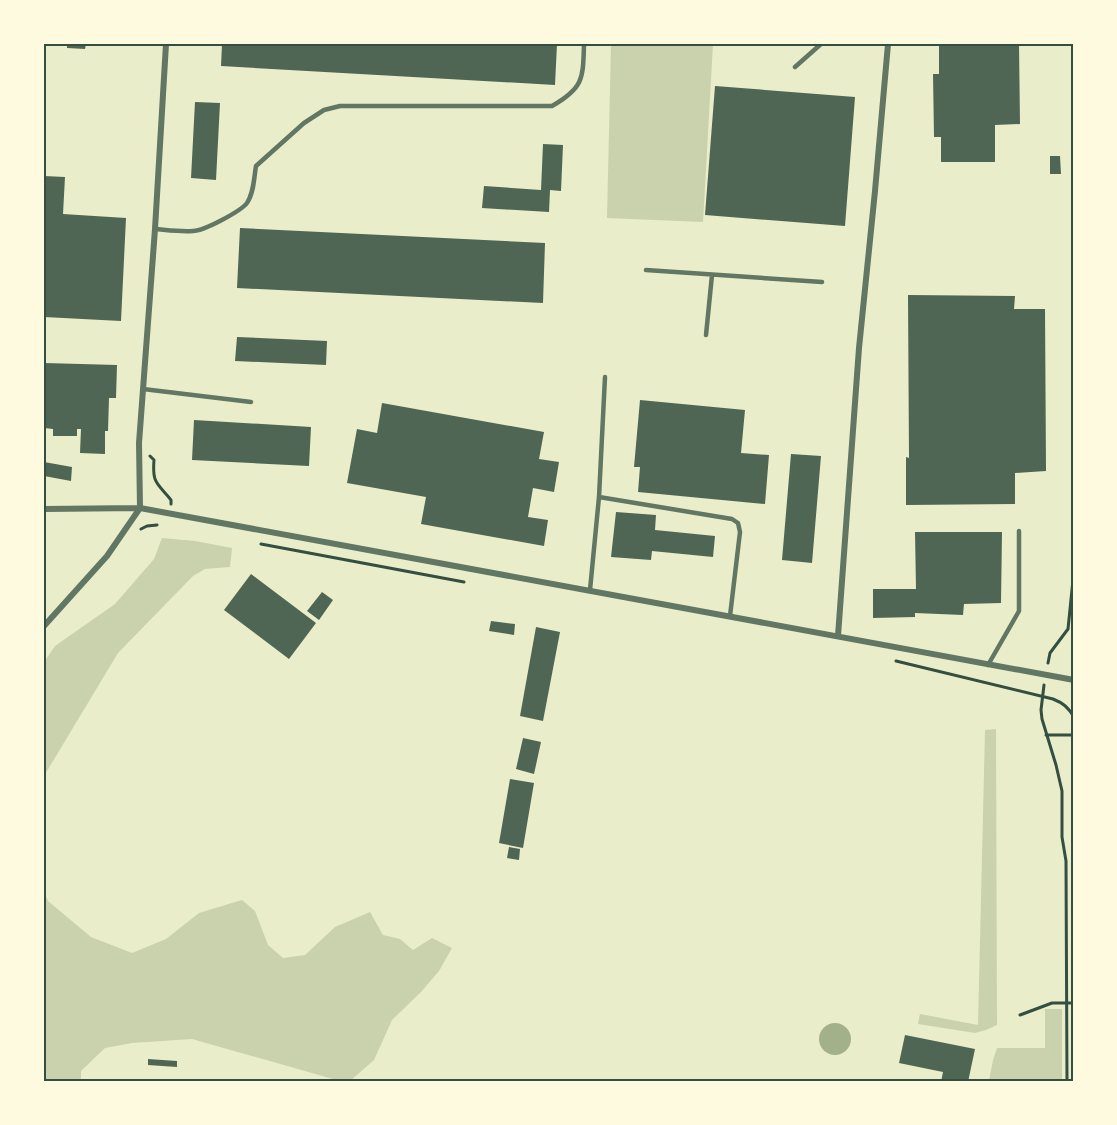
<svg xmlns="http://www.w3.org/2000/svg" width="1117" height="1125" font-family="'Playfair Display',serif">
  <style>
    .green { fill: #cad2ad }
    .water { fill: #a3b18a }
    .building { fill: #4f6655 }
    .lines { fill: none; stroke-linecap: round; stroke-linejoin: round }
    .path { stroke: #344e41; stroke-width: 3 }
    .service { stroke: #617663; stroke-width: 4.5 }
    .minor { stroke: #617663; stroke-width: 6 }
    .neatline { fill: none; stroke: #344e41; stroke-width: 2 }
  </style>
  <rect width="100%" height="100%" fill="#e9edc9"/>
  <!-- green -->
  <path class="green" d="M611,44H713L703,222L607,218Z
    M162,538L195,541L232,548L230,567L205,569L193,576L118,653L44,776V662L55,646L115,604L154,559Z
    M996,729L997,1025L986,1030L975,1033L918,1024L920,1014L978,1025L985,730Z
    M44,892L48,901L91,937L132,953L166,939L199,913L242,900L255,911L268,945L283,958L305,955L335,927L370,912L383,935L400,939L413,950L432,938L452,948L439,971L421,992L392,1020L374,1060L350,1081H340L192,1039L132,1043L105,1048L81,1071V1081H44Z
    M1045,1009H1062V1081H989L993,1060L997,1048H1045Z"/>
  <!-- water -->
  <path class="water" d="M819 1039a16 16 0 1 1 32 0a16 16 0 1 1-32 0Z"/>
  <!-- building -->
  <path class="building" d="M67,44H86L85,49L67,48Z
    M222,44H557L555,85L221,66Z
    M939,44H1019L1020,124L995,125V162H941V137H934L933,74H939Z
    M715,86L855,97L845,226L705,215Z
    M195,102L220,103L216,180L191,178Z
    M543,144L563,145L561,191L550,190L549,212L482,208L484,186L541,190Z
    M1050,156H1060L1061,174H1050Z
    M44,176L65,177L63,214L126,218L121,321L44,317Z
    M240,228L545,243L543,303L237,288Z
    M908,295L1015,296L1014,309H1045L1046,471L1015,473V504L906,505V457L909,458Z
    M237,337L327,341L326,365L235,361Z
    M44,363L117,365L116,398H109L108,431H105V454L80,453L81,429H77V436H53V429L44,428Z
    M640,400L745,410L741,453L769,455L765,504L638,492L640,467H634Z
    M382,403L544,432L539,459L559,462L554,492L533,488L528,517L548,520L544,546L421,524L426,497L347,483L357,429L377,433Z
    M194,420L311,427L309,466L192,460Z
    M791,454L821,456L812,563L782,560Z
    M44,462L72,467L71,481L44,476Z
    M616,512L656,515L655,530L715,536L713,557L652,551L651,560L611,557Z
    M915,532H1002L1001,603L964,604L963,615L915,613V617L873,618V589H916Z
    M251,574L316,623L289,659L224,610Z
    M322,592L333,600L319,620L307,611Z
    M491,621L515,624L514,635L489,631Z
    M536,627L560,632L543,721L520,716Z
    M523,738L541,742L534,774L516,769Z
    M510,779L534,783L523,848L499,843Z
    M509,847L520,849L519,860L507,858Z
    M905,1035L975,1049L968,1082H941L943,1072L899,1063Z
    M148,1059L177,1061V1067L148,1065Z"/>
  <g class="lines">
    <!-- path -->
    <path class="path" d="M150,456L154,460C152,485 158,483 171,500V504
      M141,529L147,526L157,525
      M261,544L464,582
      M896,661L1053,699C1063,703 1068,707 1074,717
      M1048,663L1050,653L1068,629L1074,570
      M1044,685L1041,710L1042,719L1056,765L1062,791V837L1066,861L1067,1082
      M1046,735H1074
      M1020,1015L1052,1003H1074"/>
    <!-- service -->
    <path class="service" d="M795,67L821,44
      M155,229C167,230 181,232 193,231C204,231 241,211 247,203C254,193 254,177 256,166L304,123L324,110L340,106H552C584,88 583,78 584,44
      M646,270L822,282
      M706,335L712,275
      M143,389L251,402
      M599,497L732,519L738,523L740,532L730,616
      M590,590L599,497L605,377
      M988,665L1019,611V531"/>
    <!-- minor -->
    <path class="minor" d="M44,509L140,508L1074,680
      M44,626L107,556L140,508L139,443L155,229L166,44
      M838,636L859,348L875,191L888,44"/>
  </g>
  <!-- border -->
  <rect width="1117" height="1125" fill="none" stroke="#fefae0" stroke-width="90"/>
  <rect x="45" y="45" width="1027" height="1035" class="neatline"/>
</svg>
